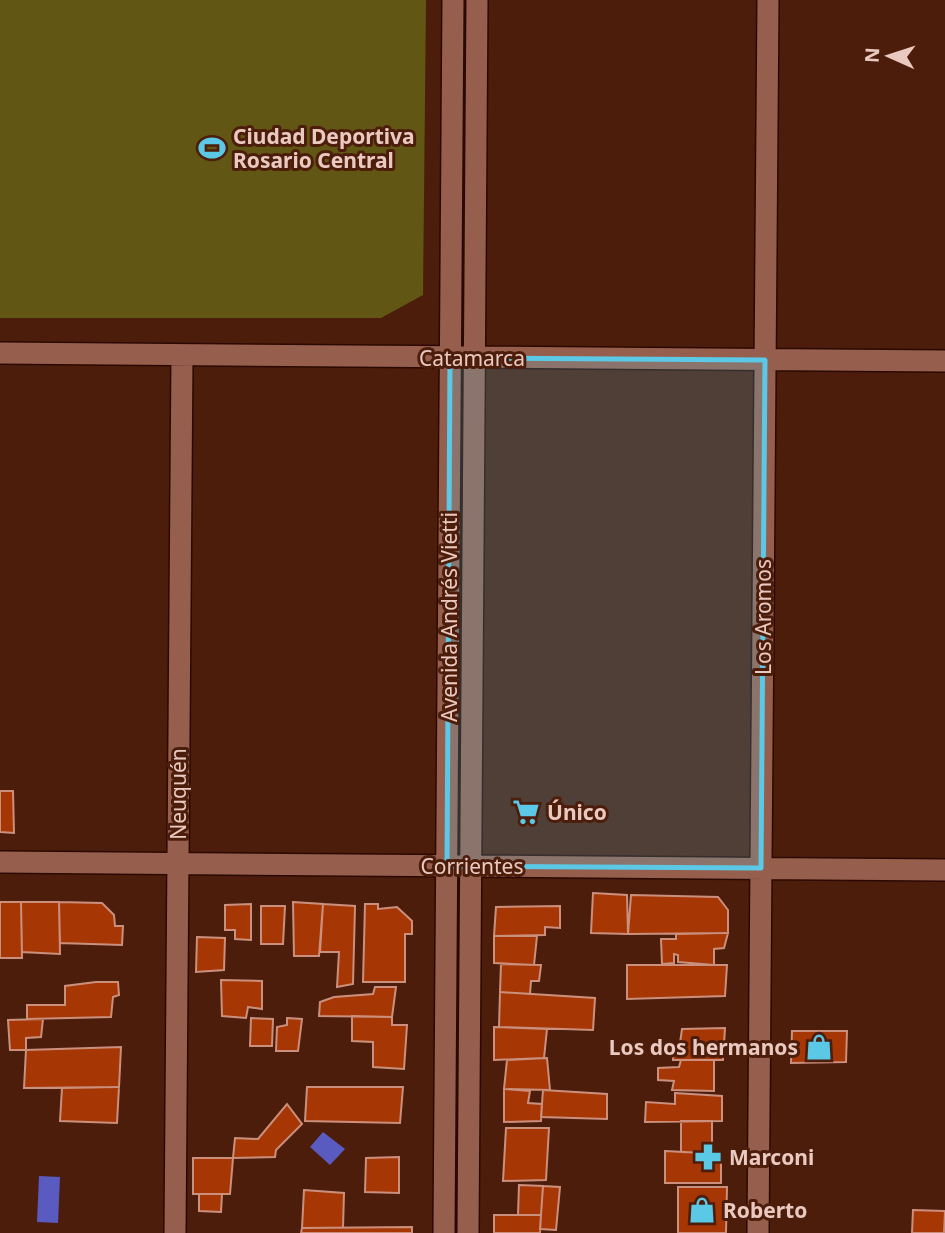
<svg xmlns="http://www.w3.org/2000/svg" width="945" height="1233" font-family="'Noto Sans',sans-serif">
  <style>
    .green { fill: #615614 }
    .water { fill: #5a5bc1 }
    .building { fill: #a63603; stroke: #cb907d; stroke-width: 2 }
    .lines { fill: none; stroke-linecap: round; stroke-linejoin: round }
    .minor-casing { stroke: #2c0900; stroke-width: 24 }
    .minor { stroke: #965f4d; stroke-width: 21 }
    .marked { fill: #5bc8e6; fill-opacity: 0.2; stroke: #5bc8e6; stroke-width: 5; stroke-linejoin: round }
    .labels { text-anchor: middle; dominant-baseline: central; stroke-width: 6; stroke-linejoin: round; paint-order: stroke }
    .poi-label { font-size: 21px; font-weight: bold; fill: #eacac0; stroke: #4d1d0c; text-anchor: start }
    .street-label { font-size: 21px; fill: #eacac0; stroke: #4d1d0c }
  </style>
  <rect width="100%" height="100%" fill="#4d1d0c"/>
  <!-- green -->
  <path class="green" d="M0,0H426L423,295L381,318H0Z"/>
  <!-- water -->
  <path class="water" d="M323,1132L345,1149L330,1165L310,1147Z
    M39,1176L60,1177L58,1223L37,1222Z"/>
  <!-- building -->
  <path class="building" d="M0,791H13L14,833L0,832Z
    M593,893L627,895L628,934L591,933Z
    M631,895L718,897L728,910V933L628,934Z
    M0,902H21L22,958H0Z
    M21,902H59L60,954L22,952Z
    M59,902L102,903L114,915L115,926H123L122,945L60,943Z
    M293,902L323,904L319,956H294Z
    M251,904V940L235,939V930H225V905Z
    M323,904L355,906L353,984L337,987L339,952H320Z
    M365,904H378V909L397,907L412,921V934H405V982H363Z
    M261,906H285L283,944H261Z
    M560,906V928L545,927V935L494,936L496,907Z
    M728,933L724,948L714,949V965L678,962V955L674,954V963L662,964L661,939H676V934Z
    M494,936H537L534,965L494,963Z
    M197,937L225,938L224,970L196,972Z
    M501,964L541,965L539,981H531L530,994L500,992Z
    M627,965H727L725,996L627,999Z
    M221,980L262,981V1009L248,1007L246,1018L222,1016Z
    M96,982H118L119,995L113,997L111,1017L27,1019V1005H65V986Z
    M375,987H396L392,1017L319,1016L320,1002L334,997L373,994Z
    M500,992L595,998L593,1030L499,1027Z
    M352,1016L392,1017V1025H407L404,1069L373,1067V1042L352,1041Z
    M251,1018L273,1019L272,1046H250Z
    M287,1018L302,1019L298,1051H276L277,1027L287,1025Z
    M43,1019L41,1037L26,1038V1050H10L8,1020Z
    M494,1027L547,1029L544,1058L494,1060Z
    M725,1028L723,1060H673V1050H679L682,1029Z
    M792,1031H847L846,1062L791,1063Z
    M121,1047L119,1087L24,1088L26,1050Z
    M547,1058L550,1090L504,1089L507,1060Z
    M681,1060H714V1091L672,1090L674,1081L658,1080V1068L679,1067Z
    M119,1087L117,1123L60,1121L62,1088Z
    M307,1087H403L400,1123L305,1121Z
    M504,1089L530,1091L528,1103L542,1104L541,1121L504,1122Z
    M543,1090L607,1094V1119L541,1117Z
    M675,1093L722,1096V1121L645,1122L646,1102L675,1104Z
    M287,1104L302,1124L276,1150L275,1157L233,1158L235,1138L258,1139Z
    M681,1121H712V1153L681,1152Z
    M506,1128H549L546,1180L503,1181Z
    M665,1151L721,1154V1183H665Z
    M399,1157V1193L365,1192L366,1158Z
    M193,1158H233L230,1194H193Z
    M519,1185L543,1186L541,1215H518Z
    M543,1186L560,1187L556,1230L540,1229Z
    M678,1187H727L726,1233H678Z
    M304,1190L344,1193L343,1228H302Z
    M199,1194H222L221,1212L199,1211Z
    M913,1210L945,1211L944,1233H912Z
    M494,1215H541L540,1233H494Z
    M412,1227V1233H301L302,1228Z"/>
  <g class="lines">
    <!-- minor casing -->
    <g class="minor-casing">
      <path id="minor" d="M0,353L945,361
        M0,862L945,870
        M175,1233L182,356
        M444,1233L453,0
        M468,1233L477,0
        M758,1233L768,0"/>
    </g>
    <!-- minor -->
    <use href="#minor" class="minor"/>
  </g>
  <!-- marked area -->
  <path class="marked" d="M450,358L765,360L761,868L447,866Z"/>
  <!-- icons -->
  <defs>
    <g id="stadium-bare" transform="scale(2.1)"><path d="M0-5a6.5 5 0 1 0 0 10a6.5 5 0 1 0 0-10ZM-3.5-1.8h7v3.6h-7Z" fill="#5bc8e6" stroke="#4d1d0c" stroke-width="2.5" paint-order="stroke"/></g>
    <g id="supermarket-bare" transform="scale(2.1)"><path d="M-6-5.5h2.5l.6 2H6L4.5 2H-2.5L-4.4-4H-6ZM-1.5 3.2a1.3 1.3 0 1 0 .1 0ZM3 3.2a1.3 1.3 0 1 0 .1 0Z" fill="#5bc8e6" stroke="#4d1d0c" stroke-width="2.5" paint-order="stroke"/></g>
    <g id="shop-bare" transform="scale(2.1)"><path d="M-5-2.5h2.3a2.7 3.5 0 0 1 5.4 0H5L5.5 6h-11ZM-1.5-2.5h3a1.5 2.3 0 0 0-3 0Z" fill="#5bc8e6" stroke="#4d1d0c" stroke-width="2.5" paint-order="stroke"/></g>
    <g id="pharmacy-bare" transform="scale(2.1)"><path d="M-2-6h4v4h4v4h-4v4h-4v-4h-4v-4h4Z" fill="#5bc8e6" stroke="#4d1d0c" stroke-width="2.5" paint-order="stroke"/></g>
  </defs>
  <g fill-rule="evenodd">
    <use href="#stadium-bare" x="212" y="148"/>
    <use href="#supermarket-bare" x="526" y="812"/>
    <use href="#shop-bare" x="819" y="1047"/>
    <use href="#pharmacy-bare" x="708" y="1157"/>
    <use href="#shop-bare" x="702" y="1210"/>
  </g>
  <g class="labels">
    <!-- poi labels -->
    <g class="poi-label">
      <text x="233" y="136">Ciudad Deportiva<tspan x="233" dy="24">Rosario Central</tspan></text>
      <text x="547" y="812">Único</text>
      <text x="798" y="1047" text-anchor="end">Los dos hermanos</text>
      <text x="729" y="1157">Marconi</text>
      <text x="723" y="1210">Roberto</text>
    </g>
    <!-- street labels -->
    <g class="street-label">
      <text x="472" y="358">Catamarca</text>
      <text transform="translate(449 617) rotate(-90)">Avenida Andrés Vietti</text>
      <text transform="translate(763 617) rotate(-90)">Los Aromos</text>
      <text transform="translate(178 794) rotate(-90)">Neuquén</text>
      <text x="472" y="866">Corrientes</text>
    </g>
  </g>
  <!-- north arrow -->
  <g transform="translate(889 56) rotate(273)" stroke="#4d1d0c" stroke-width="5" paint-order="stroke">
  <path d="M0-5L12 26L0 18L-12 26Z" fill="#eacac0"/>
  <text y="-10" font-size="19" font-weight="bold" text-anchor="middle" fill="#eacac0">N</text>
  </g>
</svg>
